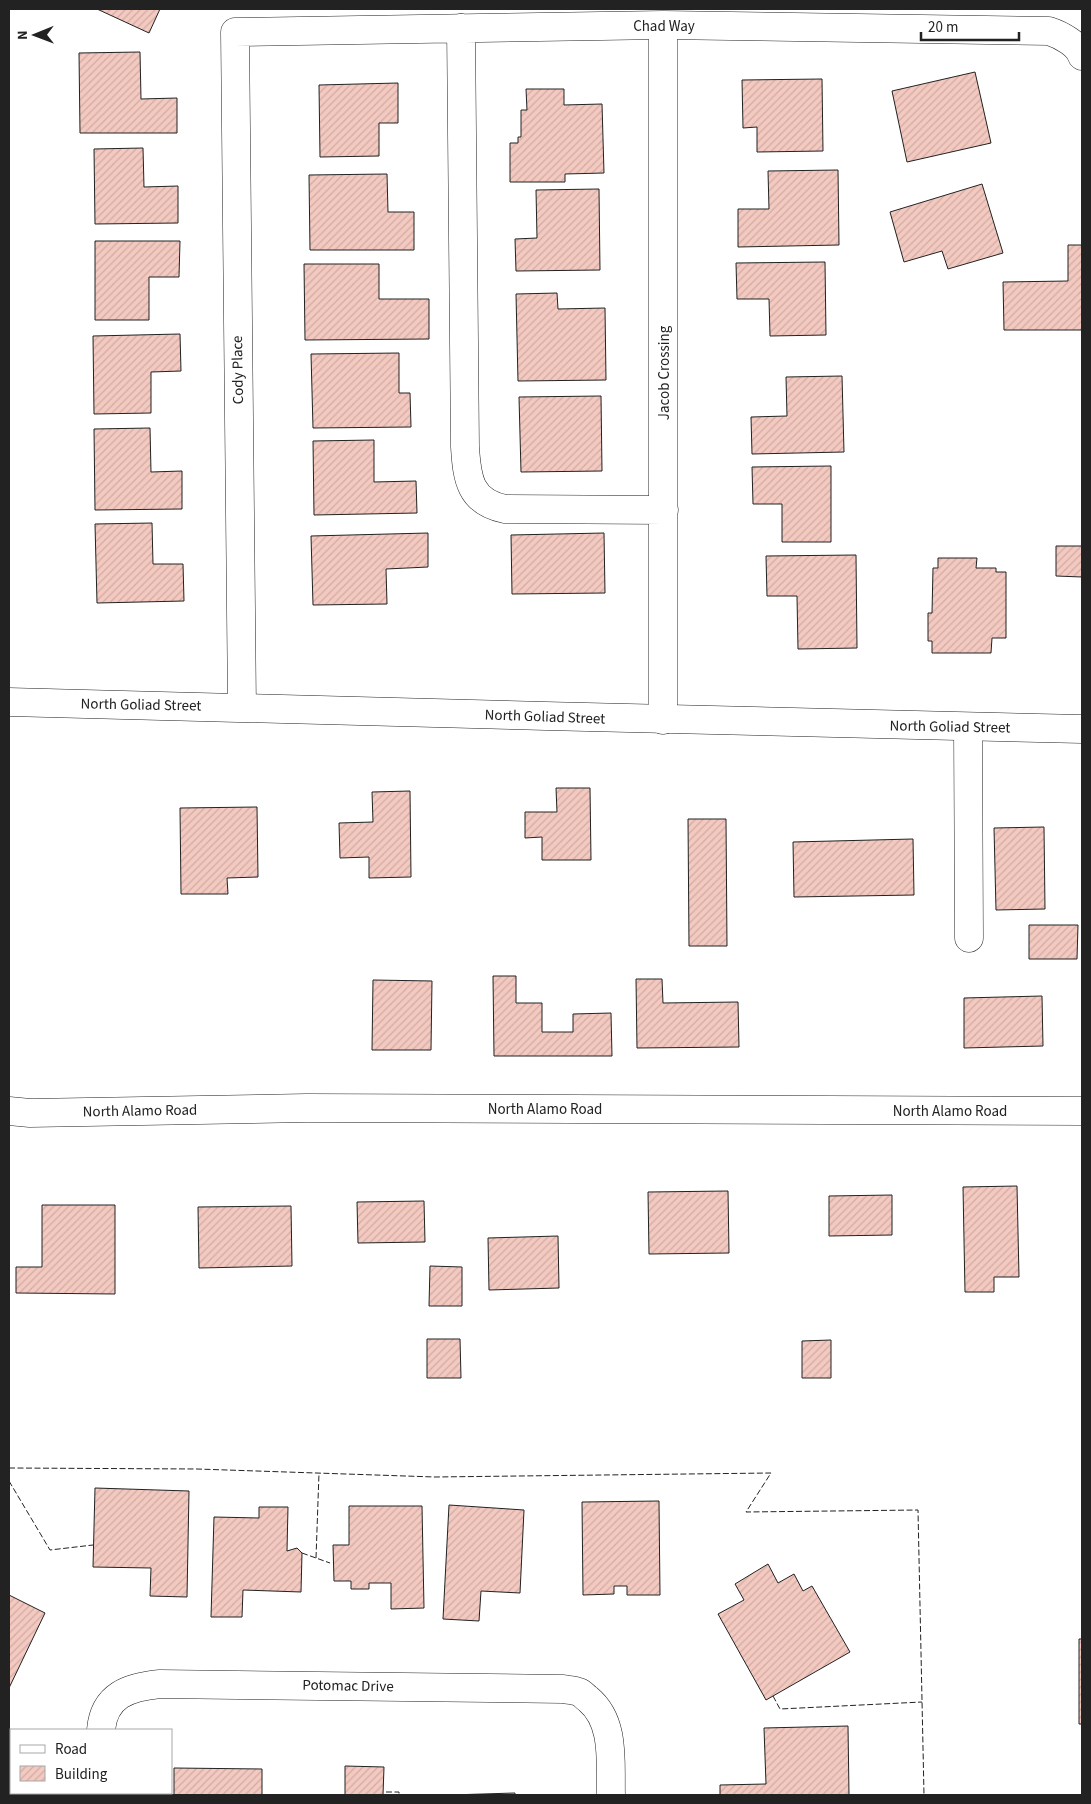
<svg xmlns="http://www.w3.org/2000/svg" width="1091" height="1804" font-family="'Source Sans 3',sans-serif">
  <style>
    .building { fill: url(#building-hatch); stroke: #222 }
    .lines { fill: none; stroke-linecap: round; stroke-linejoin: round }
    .minor-casing { stroke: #222; stroke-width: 29 }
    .major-casing { stroke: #222; stroke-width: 29 }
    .minor { stroke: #fff; stroke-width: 28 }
    .major { stroke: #fff; stroke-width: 28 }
    .fence { stroke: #222; stroke-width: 1; stroke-dasharray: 6 2.5; stroke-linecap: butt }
    .labels { text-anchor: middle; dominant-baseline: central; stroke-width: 4; stroke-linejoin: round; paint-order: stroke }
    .street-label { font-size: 15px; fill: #222; stroke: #fff }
  </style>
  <defs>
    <pattern id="building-hatch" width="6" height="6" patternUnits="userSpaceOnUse" patternTransform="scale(1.25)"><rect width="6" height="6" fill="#f3c9c0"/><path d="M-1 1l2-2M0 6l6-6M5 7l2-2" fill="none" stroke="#d0aca5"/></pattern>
  </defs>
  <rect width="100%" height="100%" fill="#fff"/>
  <!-- building -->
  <path class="building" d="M97,9H160L149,33Z
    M140,52L141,99L177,98V133H80L79,53Z
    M975,72L991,143L907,162L892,91Z
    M822,79L823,151L757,152V127L743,128L742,80Z
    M398,83V123H379V156L320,157L319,85Z
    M526,89H564V105L602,104L604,173L565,174V182H510V143H518V137H521V110H527Z
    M143,148L144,187L178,186V223L95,224L94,149Z
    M838,170L839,245L738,247V209H769L768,171Z
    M387,174L388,212H414V250H310L309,175Z
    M982,184L1003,253L948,269L942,251L904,262L890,212Z
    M599,189L600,270L516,271L515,239L537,238L536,190Z
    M95,241H180L179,277H149V320H95Z
    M1068,245H1082V330H1004L1003,282L1068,281Z
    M825,262L826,335L770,336L769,299H737L736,263Z
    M304,264H379V299H429V339L305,340Z
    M557,293L558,309L605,308L606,380L518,381L516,294Z
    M180,334L181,371L151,372V413L94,414L93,336Z
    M399,353V393H410L411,427L313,428L311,354Z
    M842,376L844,452L752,454L751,417L787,416L786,377Z
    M601,396L602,471L521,472L519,397Z
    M150,428L151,472L182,471V509L95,510L94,429Z
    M374,440V482L416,481L417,513L314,515L313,441Z
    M831,466V542H782V504H753L752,467Z
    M152,523L153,564H183L184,601L97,603L95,524Z
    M428,533V567L386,569L387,604L313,605L311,536Z
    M604,533L605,593L512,594L511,535Z
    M1056,546H1082V577L1056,576Z
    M856,555L857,648L798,649L797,596H767L766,556Z
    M938,558H977L976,568H996V572H1006V638H992L991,653H932V641H928V613H932L933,568H938Z
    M556,788H590L591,860H542V837L525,838V812H557Z
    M410,791L411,877L369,878V857L340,858L339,823L373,822L372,792Z
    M257,807L258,877L227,878L228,894H181L180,808Z
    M688,819H726L727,946H689Z
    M1044,827L1045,909L996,910L994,828Z
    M913,839L914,895L794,897L793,842Z
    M1029,925H1078L1077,959H1029Z
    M493,976H516V1003H542V1032H573V1014L611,1013L612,1056H494Z
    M636,979H662L663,1003L738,1002L739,1047L637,1048Z
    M373,980L432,981L431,1050H372Z
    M1042,996L1043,1046L964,1048V998Z
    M1017,1186L1019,1277H994V1292H965L963,1187Z
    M728,1191L729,1253L649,1254L648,1192Z
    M892,1195V1235L829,1236V1196Z
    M424,1201L425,1242L358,1243L357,1202Z
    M42,1205H115V1294L16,1293V1267H42Z
    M291,1206L292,1266L199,1268L198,1207Z
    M558,1236L559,1288L489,1290L488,1238Z
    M430,1266L462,1267V1306H429Z
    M427,1339H460L461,1378H427Z
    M831,1340V1378H802V1341Z
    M95,1488L189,1491L187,1597L150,1596L151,1568L93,1567Z
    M659,1501L660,1595H627V1586H614V1594L583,1595L582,1502Z
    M449,1505L524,1510L520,1593L481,1591L479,1621L443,1619Z
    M349,1506H422L424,1608L391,1609V1583H369V1589H351V1581H334L333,1545H349Z
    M259,1507H288L287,1551L297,1548L302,1553L301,1592L243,1590L242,1617H211L214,1517L259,1518Z
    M768,1564L778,1583L794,1574L803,1591L812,1586L850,1652L766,1700L718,1614L744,1600L735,1584Z
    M9,1595L45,1613L9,1688Z
    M1079,1639H1082V1724H1079Z
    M848,1726L849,1795H720V1785L766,1784L764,1728Z
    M345,1766L384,1767L383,1795H345Z
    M174,1768L262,1769V1795H174Z
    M9,1781H11V1793H24V1795H9Z
    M515,1793V1795H448H450Z"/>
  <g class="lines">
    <!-- minor casing -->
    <g class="minor-casing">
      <path id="minor" d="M461,28L465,447C467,479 470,502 505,509L664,510
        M242,707L235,32L663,25L1049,31C1061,35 1078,44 1082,56
        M663,720V25
        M968,727L969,938
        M9,1111L30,1113L307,1108L1082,1111
        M101,1730C104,1695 129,1687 160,1684L563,1689C568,1690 574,1690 579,1692C582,1693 585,1697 588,1699C616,1722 610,1763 611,1795
        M92,1795L93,1793"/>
    </g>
    <!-- major casing -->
    <g class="major-casing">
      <path id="major" d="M9,702C367,709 724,723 1082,729"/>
    </g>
    <!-- minor -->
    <use href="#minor" class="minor"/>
    <!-- major -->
    <use href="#major" class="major"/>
    <!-- fence -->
    <path class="fence" d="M9,1468L197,1469L435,1477L771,1473L746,1512L918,1510L924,1795
      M9,1481L50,1550L93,1545
      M302,1553L330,1563
      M316,1558L319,1473
      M773,1696L780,1709L922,1702
      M386,1792H399V1795"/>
  </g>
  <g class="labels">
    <!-- street labels -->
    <g class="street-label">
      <text x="664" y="26">Chad Way</text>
      <text transform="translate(238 370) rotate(-91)">Cody Place</text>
      <text transform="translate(664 373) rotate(-90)">Jacob Crossing</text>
      <text transform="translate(141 705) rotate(1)">North Goliad Street</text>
      <text transform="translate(545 717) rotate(2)">North Goliad Street</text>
      <text transform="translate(950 727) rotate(1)">North Goliad Street</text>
      <text x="545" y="1109">North Alamo Road</text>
      <text transform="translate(140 1111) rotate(-1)">North Alamo Road</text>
      <text x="950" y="1111">North Alamo Road</text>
      <text transform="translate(348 1686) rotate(1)">Potomac Drive</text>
    </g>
  </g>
  <!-- border -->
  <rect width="1091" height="1804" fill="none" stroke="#222222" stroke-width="20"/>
  <!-- legend -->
  <rect x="10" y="1729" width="162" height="65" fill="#ffffff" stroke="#a7a7a7"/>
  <rect x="20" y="1745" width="25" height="8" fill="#ffffff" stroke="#a7a7a7"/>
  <text x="55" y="1754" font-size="15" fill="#222222">Road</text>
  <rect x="20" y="1766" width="25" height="15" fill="url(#building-hatch)" stroke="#a7a7a7"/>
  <text x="55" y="1779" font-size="15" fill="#222222">Building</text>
  <!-- north arrow -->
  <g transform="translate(35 35) rotate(269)" stroke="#ffffff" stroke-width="4" paint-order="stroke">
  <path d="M0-4L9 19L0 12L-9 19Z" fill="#222222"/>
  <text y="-8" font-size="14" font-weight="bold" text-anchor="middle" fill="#222222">N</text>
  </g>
  <!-- scale -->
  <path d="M921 32v8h98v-8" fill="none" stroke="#222222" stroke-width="2.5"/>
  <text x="928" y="32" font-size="15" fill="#222222" stroke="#ffffff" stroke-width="4" paint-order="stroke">20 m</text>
</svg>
